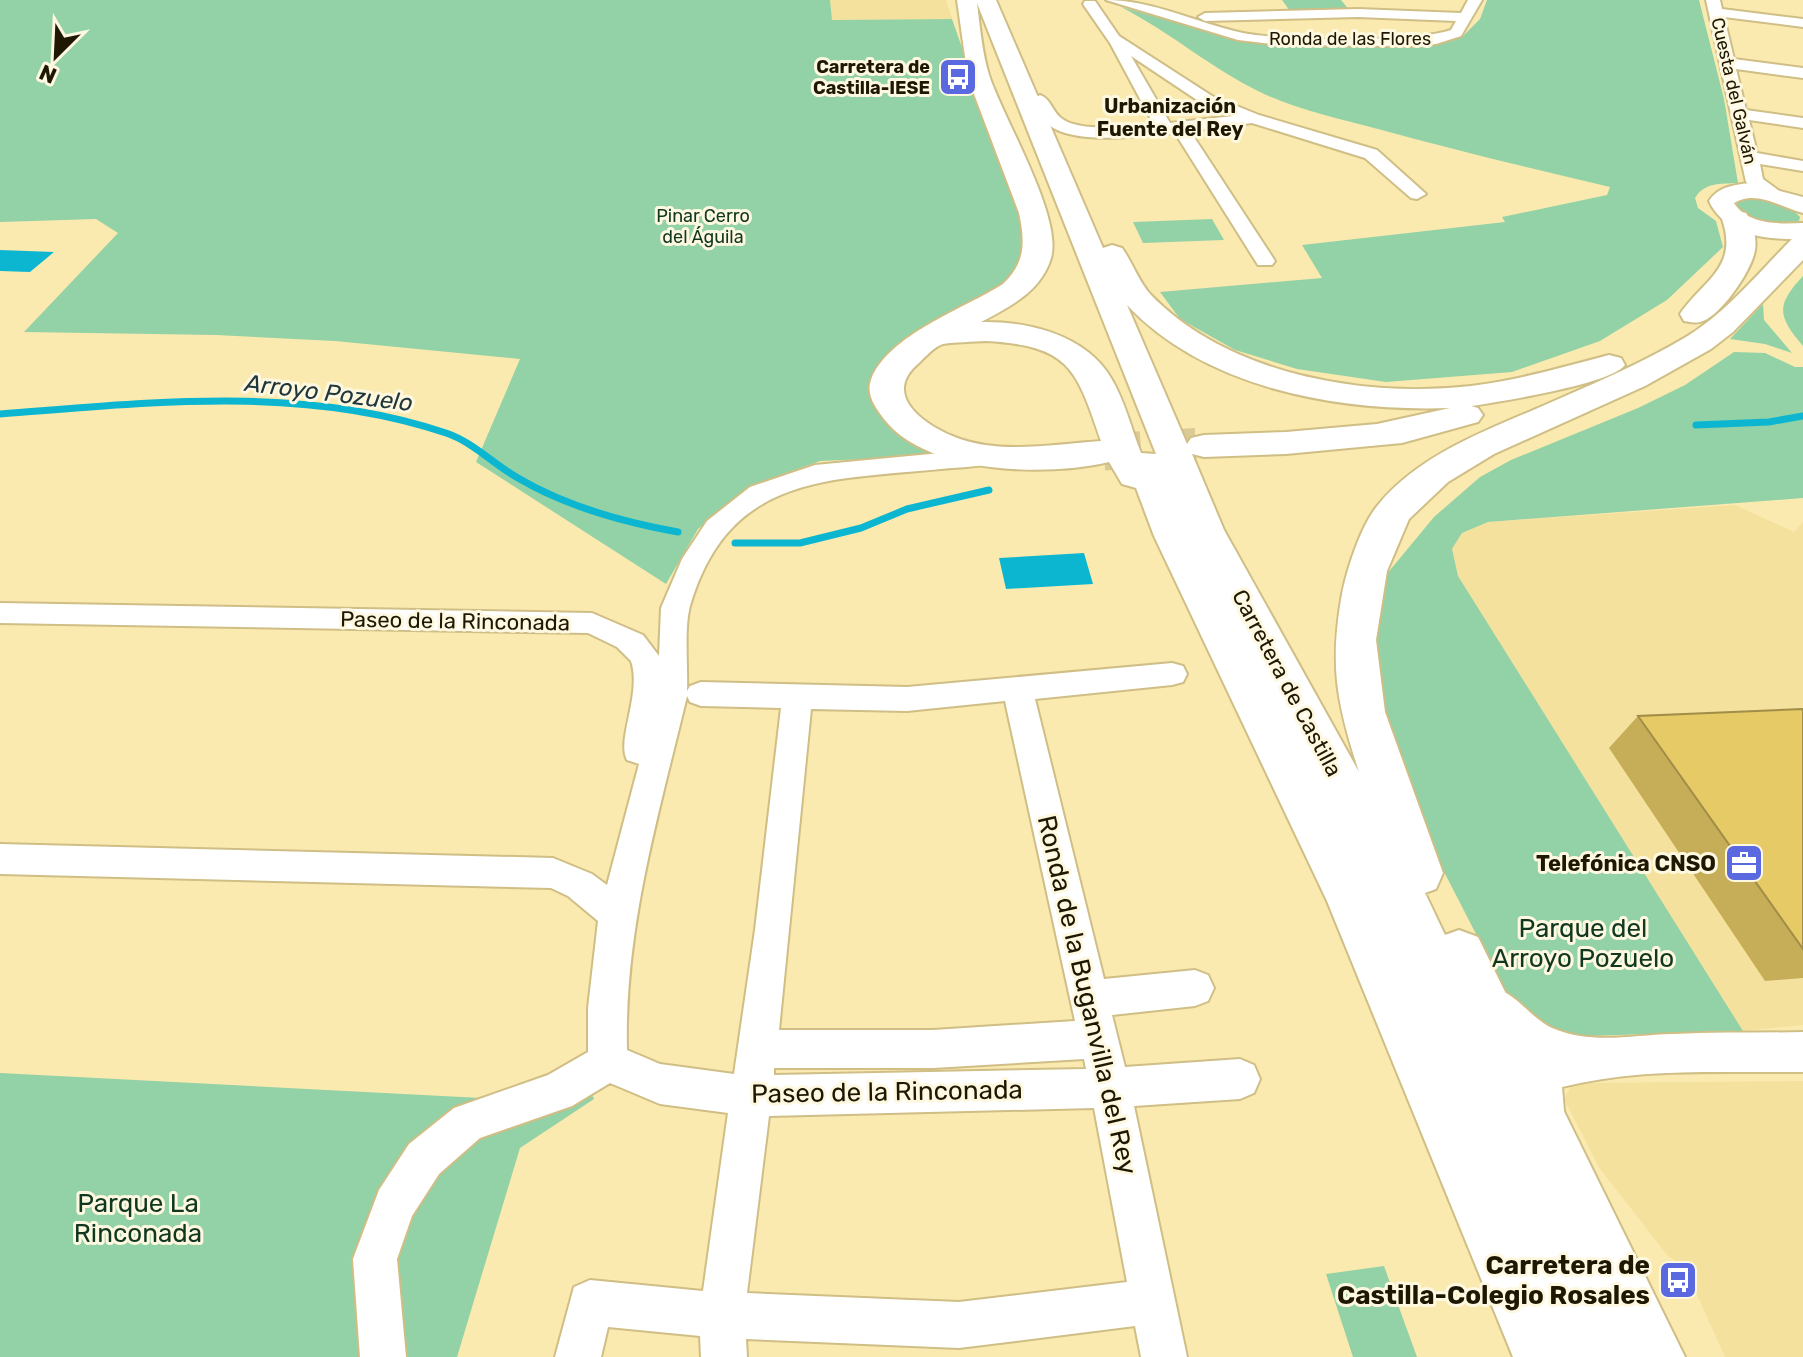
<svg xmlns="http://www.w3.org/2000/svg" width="1803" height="1357" font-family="Rubik,sans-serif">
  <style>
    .built { fill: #f4e19e }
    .green { fill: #93d1a6 }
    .water { fill: #0cb6d1 }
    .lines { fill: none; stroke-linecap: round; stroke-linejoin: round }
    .stream { stroke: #0cb6d1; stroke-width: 7 }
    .highway-tunnel { stroke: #daca95; stroke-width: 37; stroke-dasharray: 37 18; stroke-linecap: butt }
    .minor-casing { stroke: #cfbe85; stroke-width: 4 }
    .major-casing { stroke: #cfbe85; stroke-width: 4 }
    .highway-casing { stroke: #cfbe85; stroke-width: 4 }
    .minor { fill: #fff; fill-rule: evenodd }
    .major { fill: #fff; fill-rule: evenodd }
    .highway { fill: #fff; fill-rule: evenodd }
    .wall { fill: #c6ae58 }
    .building { fill: #e6ca66; stroke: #a18d47; stroke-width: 2 }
    .labels { text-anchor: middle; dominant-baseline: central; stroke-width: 6; stroke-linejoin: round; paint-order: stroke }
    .far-street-label { font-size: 18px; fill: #1e1702; stroke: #fef8e1 }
    .far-poi-label { font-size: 18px; font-weight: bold; fill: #1e1702; stroke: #fef8e1; text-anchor: end }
    .far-park-label { font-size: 18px; fill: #10371f; stroke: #fef8e1 }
    .far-neighbourhood-label { font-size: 20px; font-weight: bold; fill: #1e1702; stroke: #fef8e1 }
    .street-label { font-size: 22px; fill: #1e1702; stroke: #fef8e1 }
    .poi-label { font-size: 22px; font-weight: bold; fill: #1e1702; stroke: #fef8e1; text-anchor: end }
    .water-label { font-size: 24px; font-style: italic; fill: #20373c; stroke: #fef8e1 }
    .near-park-label { font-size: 26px; fill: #10371f; stroke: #fef8e1 }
    .near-street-label { font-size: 26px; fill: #1e1702; stroke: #fef8e1 }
    .near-poi-label { font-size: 26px; font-weight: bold; fill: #1e1702; stroke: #fef8e1; text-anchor: end }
  </style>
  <rect width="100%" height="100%" fill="#fbeaaf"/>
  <!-- built -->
  <path class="built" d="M830,0H946L952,19L831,20Z
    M1735,505L1794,532L1803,522V1025L1743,1031L1458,576L1452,549L1462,533L1488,522Z
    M1803,1081V1357H1725L1684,1266L1668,1256L1600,1169L1564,1099L1573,1083Z"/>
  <!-- green -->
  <path class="green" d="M0,0H830L832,20L952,19L1021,216L1029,251L1021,273L871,395C884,428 905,442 937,456L820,461L752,485L698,529L666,584L476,462L520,359L335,341L216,335L24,332L118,233L96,219L0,222Z
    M1282,0H1341L1350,11H1290Z
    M1487,0H1699L1724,99L1738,183C1720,184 1705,182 1695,198L1698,208L1716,221L1723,247L1667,300L1600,341L1512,372L1386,382L1297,369L1235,350L1180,319L1160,292L1322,278L1302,245L1505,222L1502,217L1607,195L1610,187C1532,169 1455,150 1378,129C1340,119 1298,110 1262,93C1212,69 1170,32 1121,7L1218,34L1279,45H1426L1462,37L1480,19Z
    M1754,198L1792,209L1800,217L1799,221C1778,230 1752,221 1736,208L1738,201Z
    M1212,219L1224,240L1143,243L1133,222Z
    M1803,276V346C1778,316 1775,306 1803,276Z
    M1763,304L1764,320L1792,353L1765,344L1730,339Z
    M1734,352L1765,353L1795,367H1803V498L1488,522L1462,533L1452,549L1458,576L1743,1031L1556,1037L1510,1000L1389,765L1370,638L1381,581L1434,517L1480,477L1511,460L1638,408L1685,385Z
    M577,1063L594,1099L520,1148L457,1357H0V1073L521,1100Z
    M1384,1266L1417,1357H1353L1326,1274Z"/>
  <!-- water -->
  <path class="water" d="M0,250L54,252L30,272L0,271Z
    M1084,553L1093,584L1006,589L999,558Z"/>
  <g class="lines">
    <!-- stream -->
    <path class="stream" d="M0,414C148,403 302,384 446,433C473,442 493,464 518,478C567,507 622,522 678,532
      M1696,425L1769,422L1803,416
      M735,543H800L861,528L907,509L989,490"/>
    <!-- highway-tunnel -->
    <path class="highway-tunnel" d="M1104,452L1204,446"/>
    <!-- minor casing -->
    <g class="minor-casing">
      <path id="minor" d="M1106,0C1153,0 1197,23 1243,33C1284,41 1413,43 1451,30L1456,21L1358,17L1205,21L1198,17L1205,13L1358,9L1461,13L1468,0H1482L1461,36L1436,44L1412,46L1280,45L1238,40Z
        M1706,0H1720L1722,9L1803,19V27L1724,17L1734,59L1803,68V78L1736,69L1746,110L1803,118V128L1749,120L1757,153L1803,161V171L1760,164L1763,179L1786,196L1783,200H1771L1746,182Z
        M1085,1H1095L1119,36L1212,96L1259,115L1377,150L1426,194L1417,199L1411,198L1365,158L1252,123L1190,131L1275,261L1272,265H1258L1175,133C1143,136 1077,145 1050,126C1042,120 1037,108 1032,100L1040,95C1051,99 1052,111 1061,118C1079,133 1131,126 1154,125L1110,43L1083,4ZM1131,56L1200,102L1233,116L1170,123Z
        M993,448L1002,451L1005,456L1002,461C982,467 961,467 941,469C828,480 729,474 690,606C684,628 688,667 687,691L690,686L701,682L907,687L1172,663L1183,666L1187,674L1183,682L1172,685L1035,699L1104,979L1195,970L1208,975L1214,988L1208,1001L1195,1006L1112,1015L1125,1067L1240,1059L1254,1065L1260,1079L1254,1093L1240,1099L1134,1106L1187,1357H1141L1135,1326L959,1348L746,1339L747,1357H701L700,1336L608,1327L601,1357H555L574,1287L590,1280L703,1291L728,1113L660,1104L610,1083L572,1106L480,1138L439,1174L412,1216L397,1259L406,1357H360L353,1259L379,1190L409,1144L454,1108L548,1075L588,1052V1008L598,921L568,896L551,888L0,874V844L553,858L592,874L607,885L639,764L627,760C616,740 642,694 631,661L617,647L588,633L0,623V603L592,613L643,635L659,656L661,608L682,559L707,521L750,487L815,465ZM687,696L690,702L701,706L781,708L755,930L734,1074L660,1064L627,1050C624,929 659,813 687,696ZM1005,701L1075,1021L933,1030H779L811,709L907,711ZM1084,1059L1086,1069L774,1075V1068H933ZM1094,1108L1127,1282L959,1302L747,1293L769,1116Z
        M1498,989C1519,997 1531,1018 1552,1028C1592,1045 1631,1035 1673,1034C1717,1032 1760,1033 1803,1032V1072C1723,1073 1640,1067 1562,1087L1564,1111L1558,1125L1544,1131L1530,1125C1520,1101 1519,1081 1532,1058C1508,1048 1489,1031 1479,1007L1485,994Z"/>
    </g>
    <!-- major casing -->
    <g class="major-casing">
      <path id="major" d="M1749,183L1803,197V213C1782,208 1756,189 1734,203C1748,225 1779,224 1803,223V239C1768,240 1725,236 1709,201C1718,187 1733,185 1749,183Z"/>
    </g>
    <!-- highway casing -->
    <g class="highway-casing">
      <path id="highway" d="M957,0H996L1103,248L1112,245L1122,248C1133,263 1138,281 1151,295C1229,375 1364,398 1471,386C1519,380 1563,367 1609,355L1621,358L1625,365C1612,384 1498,402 1471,406L1478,408L1483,415L1478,422L1402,443L1286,454L1204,457L1192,454L1224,530L1359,772C1337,704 1329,666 1342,594C1347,569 1361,525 1378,505C1418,456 1482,432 1538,408C1588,386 1639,365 1686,337C1726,313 1760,271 1793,238L1803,235V260L1733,332L1711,349L1645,386L1494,454L1448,482L1409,519L1387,571L1376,640L1385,712L1443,873L1436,889L1425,893L1445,935L1459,930L1478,937L1685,1357H1513L1327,901L1154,536L1136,488L1122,484L1109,462C1046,477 926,474 884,419C875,407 866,395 871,380C887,335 966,308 1003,284C1026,263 1025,241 1019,213L968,78ZM977,3L1156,454L1141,453C1131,428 1125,401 1111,378C1086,335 1028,321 981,322C1009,307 1041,292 1051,258C1063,217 1003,118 989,75C982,52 980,27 977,3ZM1127,305C1206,389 1340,412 1450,408L1377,424L1286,432L1204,435L1191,438L1187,444ZM986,341C1070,346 1076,368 1101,441C1056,444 1003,454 960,439C928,428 879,396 919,363C925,357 935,346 943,344C956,342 972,342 986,341Z
        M1736,211L1746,213C1753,224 1757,237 1755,250C1752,270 1722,314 1703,321C1696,324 1691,322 1684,321L1680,314C1703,280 1739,268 1722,219L1726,213Z"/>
    </g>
    <!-- minor -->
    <use href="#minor" class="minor"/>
    <!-- major -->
    <use href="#major" class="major"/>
    <!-- highway -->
    <use href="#highway" class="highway"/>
  </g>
  <!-- wall -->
  <path class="wall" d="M1803,708V978L1765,981L1609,748L1638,716L1802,709Z"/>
  <!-- building -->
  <path class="building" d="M1803,709V949L1638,716Z"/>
  <!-- icons -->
  <defs>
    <g id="bus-square" transform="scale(2)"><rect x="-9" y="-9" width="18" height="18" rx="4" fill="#5a69e0" stroke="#fef8e1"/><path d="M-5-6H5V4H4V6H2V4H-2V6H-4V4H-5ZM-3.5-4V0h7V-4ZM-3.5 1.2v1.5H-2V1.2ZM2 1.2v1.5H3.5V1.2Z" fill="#fff"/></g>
    <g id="office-square" transform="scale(2)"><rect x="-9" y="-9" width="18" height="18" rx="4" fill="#5a69e0" stroke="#fef8e1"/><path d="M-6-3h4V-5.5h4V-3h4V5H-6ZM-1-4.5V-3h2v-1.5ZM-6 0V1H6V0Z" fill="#fff"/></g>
  </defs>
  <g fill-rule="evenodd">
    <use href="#bus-square" x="958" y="77"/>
    <use href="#office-square" x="1744" y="863"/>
    <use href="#bus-square" x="1678" y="1280"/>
  </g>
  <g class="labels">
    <!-- far-street labels -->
    <g class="far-street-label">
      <text x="1350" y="39">Ronda de las Flores</text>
      <text transform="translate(1734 91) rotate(77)">Cuesta del Galván</text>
    </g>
    <!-- far-poi labels -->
    <g class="far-poi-label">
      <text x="930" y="67">Carretera de<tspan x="930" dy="21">Castilla-IESE</tspan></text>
    </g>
    <!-- far-park labels -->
    <g class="far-park-label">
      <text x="703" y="216">Pinar Cerro<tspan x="703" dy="21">del Águila</tspan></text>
    </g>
    <!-- far-neighbourhood labels -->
    <g class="far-neighbourhood-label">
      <text x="1170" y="106">Urbanización<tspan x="1170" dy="23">Fuente del Rey</tspan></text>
    </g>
    <!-- street labels -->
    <g class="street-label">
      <text transform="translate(455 621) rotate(1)">Paseo de la Rinconada</text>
      <text transform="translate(1287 683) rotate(62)">Carretera de Castilla</text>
    </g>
    <!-- poi labels -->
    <g class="poi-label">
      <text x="1716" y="863">Telefónica CNSO</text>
    </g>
    <!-- water labels -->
    <g class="water-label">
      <text transform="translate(329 393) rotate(7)">Arroyo Pozuelo</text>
    </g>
    <!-- near-park labels -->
    <g class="near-park-label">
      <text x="1583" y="928">Parque del<tspan x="1583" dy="30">Arroyo Pozuelo</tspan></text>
      <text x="138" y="1203">Parque La<tspan x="138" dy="30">Rinconada</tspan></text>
    </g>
    <!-- near-street labels -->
    <g class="near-street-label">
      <text transform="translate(1087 995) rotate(77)">Ronda de la Buganvilla del Rey</text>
      <text transform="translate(887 1092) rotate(-1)">Paseo de la Rinconada</text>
    </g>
    <!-- near-poi labels -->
    <g class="near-poi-label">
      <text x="1650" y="1265">Carretera de<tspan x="1650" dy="30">Castilla-Colegio Rosales</tspan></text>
    </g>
  </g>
  <!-- north arrow -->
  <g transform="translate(56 56) rotate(204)" stroke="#fef8e1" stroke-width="6" paint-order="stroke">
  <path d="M0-6L14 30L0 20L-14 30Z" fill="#1e1702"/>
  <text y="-12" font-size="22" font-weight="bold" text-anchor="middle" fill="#1e1702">N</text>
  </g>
</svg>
